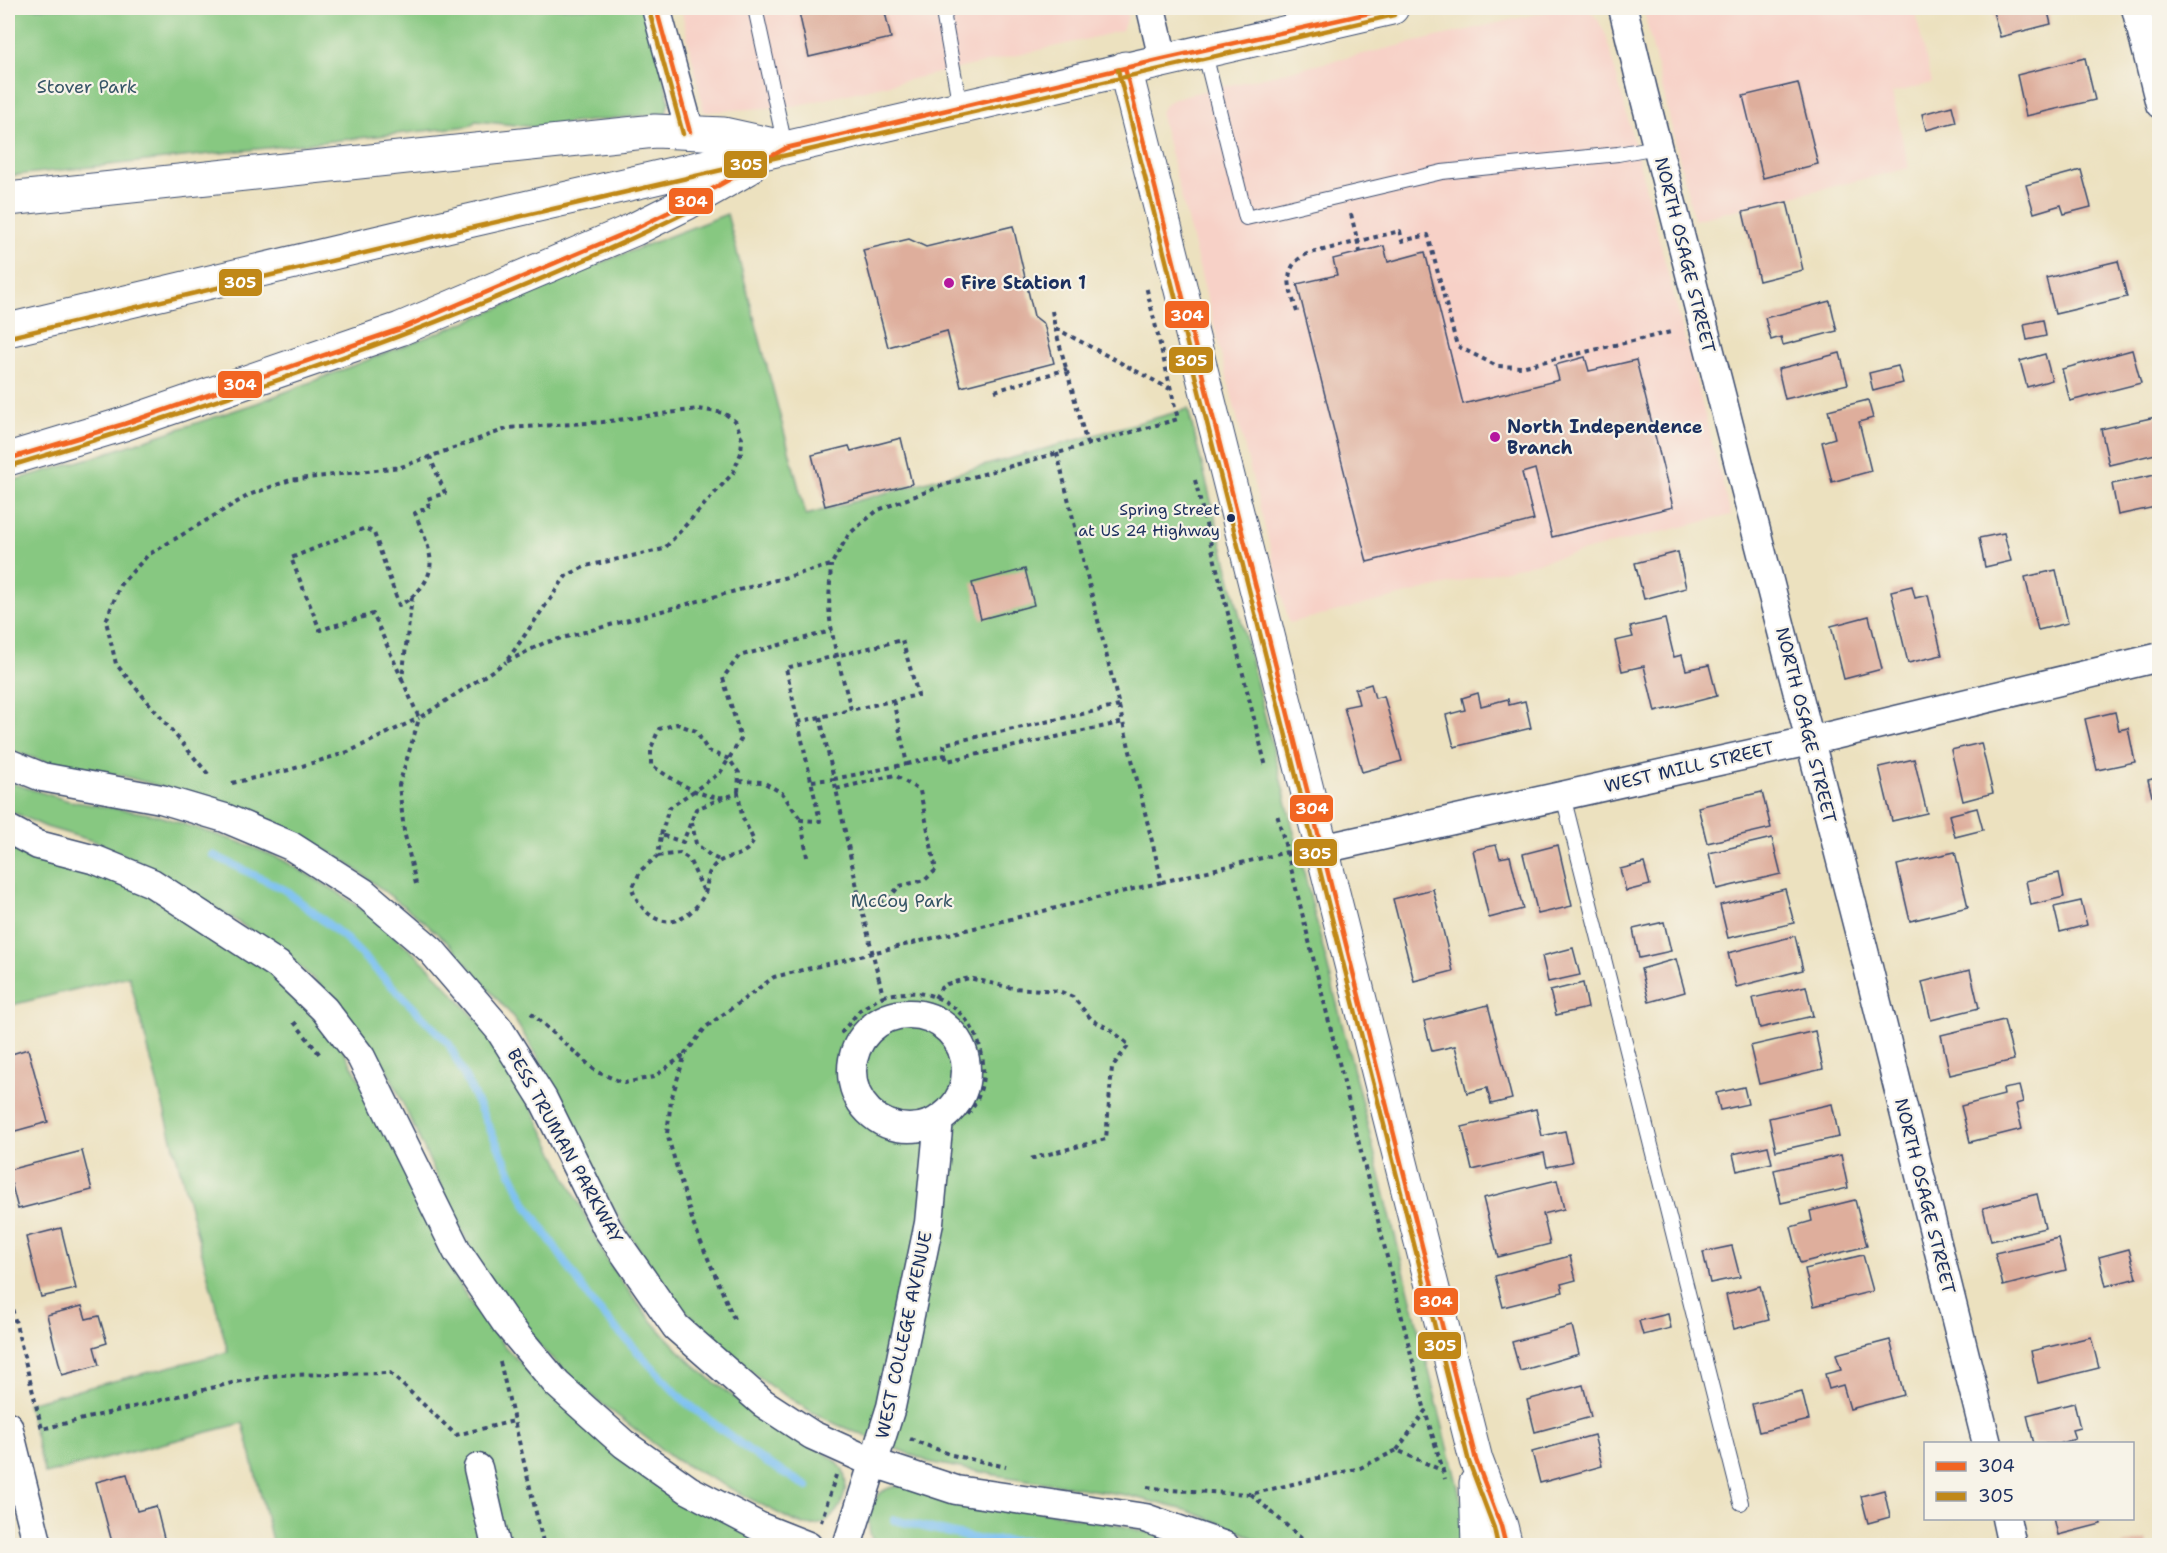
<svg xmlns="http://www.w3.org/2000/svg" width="2167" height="1553" font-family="'Shantell Sans',sans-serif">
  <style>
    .built { fill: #f7d1c7 }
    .green { fill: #87c881; stroke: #517c70; stroke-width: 1.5 }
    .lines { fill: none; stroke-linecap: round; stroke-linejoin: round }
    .stream { stroke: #7ac0f1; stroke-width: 8 }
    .building { fill: #deae9c }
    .service-casing { stroke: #3a4a6d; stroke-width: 16 }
    .minor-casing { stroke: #3a4a6d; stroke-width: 31 }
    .tertiary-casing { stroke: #3a4a6d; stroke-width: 35 }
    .primary-casing { stroke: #3a4a6d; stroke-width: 35 }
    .path { stroke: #3a4a6d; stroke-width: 4; stroke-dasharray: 4.5 4.5; stroke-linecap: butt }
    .service { stroke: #fff; stroke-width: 14 }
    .minor { stroke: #fff; stroke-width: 28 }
    .tertiary { stroke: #fff; stroke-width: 33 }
    .primary { stroke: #fff; stroke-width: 33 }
    .path-bridge { stroke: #3a4a6d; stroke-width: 4; stroke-dasharray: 4.5 4.5; stroke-linecap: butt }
    .bus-1-casing { stroke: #f7f3e8; stroke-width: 9 }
    .bus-2-casing { stroke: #f7f3e8; stroke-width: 9 }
    .bus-1 { stroke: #f26522; stroke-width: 4.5 }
    .bus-2 { stroke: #c08818; stroke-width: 4.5 }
    .poi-dot { fill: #b5179e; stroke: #f7f3e8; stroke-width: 2 }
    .bus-dot { fill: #1b2f5e; stroke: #f7f3e8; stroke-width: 2 }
    .labels { text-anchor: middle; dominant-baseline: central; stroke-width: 4.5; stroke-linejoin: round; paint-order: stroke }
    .bus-label { font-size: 16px; fill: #1b2f5e; stroke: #f7f3e8; text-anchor: end }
    .park-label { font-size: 18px; fill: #365567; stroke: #f7f3e8 }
    .street-label { font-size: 18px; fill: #1b2f5e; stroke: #f7f3e8 }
    .poi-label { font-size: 18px; font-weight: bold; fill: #1b2f5e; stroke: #f7f3e8; text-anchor: start }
    .line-badge { stroke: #f7f3e8; stroke-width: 2 }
    .badge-label { font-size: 16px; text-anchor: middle; font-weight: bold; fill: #fff }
  </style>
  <rect width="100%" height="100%" fill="#f7f3e8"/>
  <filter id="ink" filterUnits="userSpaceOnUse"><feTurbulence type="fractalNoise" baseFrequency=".0167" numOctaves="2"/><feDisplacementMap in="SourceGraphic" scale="12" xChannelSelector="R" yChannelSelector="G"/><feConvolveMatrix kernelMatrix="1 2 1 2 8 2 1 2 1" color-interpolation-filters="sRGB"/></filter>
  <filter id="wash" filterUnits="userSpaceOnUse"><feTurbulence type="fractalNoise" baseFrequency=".008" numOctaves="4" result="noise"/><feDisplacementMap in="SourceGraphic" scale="24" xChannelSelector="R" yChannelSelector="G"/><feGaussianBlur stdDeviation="1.35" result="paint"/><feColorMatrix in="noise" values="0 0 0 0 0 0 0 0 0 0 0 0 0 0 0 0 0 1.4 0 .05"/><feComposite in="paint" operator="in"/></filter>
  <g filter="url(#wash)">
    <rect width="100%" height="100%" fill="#ece1bf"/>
    <!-- built -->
    <path class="built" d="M681,8H1126L1128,17L1122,30L1101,36L795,106L704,112Z
      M1562,8L1588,9L1598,20L1606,35L1731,515L1289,623L1160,112L1168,102L1182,96Z
      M1643,8H1914L1932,83L1892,93L1909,168L1694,220Z"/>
    <!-- green -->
    <path class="green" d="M8,8H649L669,101L666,113L534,127L476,121L469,126L8,176Z
      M727,214L806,515L1188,409L1464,1511L1466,1545H1267L1235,1529L1189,1511L1126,1495L1001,1476L929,1462L838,1425L812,1412L773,1388L738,1362L689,1314L662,1283L629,1234L604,1192L541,1062L513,1017L451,946L423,921L342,859L279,825L241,809L123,776L62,767L8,750V482L94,457L257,403L463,323L559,283L564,277Z
      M8,782L69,801L156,815L242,843L281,859L336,891L379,922L431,969L485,1029L513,1070L607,1260C639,1309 679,1357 727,1392C745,1405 764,1419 783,1431C799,1441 830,1452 841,1467C854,1487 838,1522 815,1525C808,1526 800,1523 793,1521L674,1459L588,1393L540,1347L476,1261L386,1067L345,1011L324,989L288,956L232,918L145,866L100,843L46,827L8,810Z
      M8,841L127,882L259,960L331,1029L389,1131L446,1261L468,1299L505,1347L559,1402L779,1545H273L243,1423L45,1474L27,1403L228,1352L129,976L8,1006Z
      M903,1486L1119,1525L1195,1545H876C864,1531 868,1499 885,1490C890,1487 897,1486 903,1486Z"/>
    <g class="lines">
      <!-- stream -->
      <path class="stream" d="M213,855L285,890L343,936L449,1044L526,1204L594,1305L683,1400L759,1458L808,1487
        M894,1520L976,1539L1062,1543"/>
    </g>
    <g id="blocks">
      <!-- building -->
      <path class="building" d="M798,8H884L891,38L809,57Z
        M1992,8H2047L2051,24L2000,37Z
        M2085,58L2095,100L2026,116L2017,75Z
        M1798,83L1818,164L1763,178L1743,96Z
        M1952,106L1956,122L1926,130L1922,114Z
        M2081,170L2091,207L2064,214L2061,205L2034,213L2026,185Z
        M1787,202L1803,270L1759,281L1743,212Z
        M1013,226L1034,316L1044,324L1054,363L961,387L947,331L888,347L863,250L909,239L926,247Z
        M1384,246L1388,262L1425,252L1463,404L1559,380L1555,365L1585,357L1589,371L1636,360L1673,507L1552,537L1535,469L1522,473L1534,520L1367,562L1297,284L1337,275L1333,259Z
        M2118,261L2127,297L2055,314L2046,278Z
        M1830,301L1837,331L1783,345L1781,337L1771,340L1765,318Z
        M2043,320L2046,336L2027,340L2024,324Z
        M2132,350L2141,383L2070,401L2062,369Z
        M1840,353L1848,384L1785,399L1778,369Z
        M2045,354L2052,380L2027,387L2020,361Z
        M1898,366L1903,383L1873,391L1869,373Z
        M1868,400L1873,418L1859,422L1871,471L1832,482L1822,442L1835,438L1828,410Z
        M2160,416V453L2109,465L2101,429Z
        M901,438L912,484L825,506L812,455L849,446L851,451Z
        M2160,474V506L2118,515L2112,484Z
        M2004,533L2011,561L1985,567L1979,538Z
        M1678,552L1686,588L1644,599L1635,563Z
        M1025,569L1034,605L981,619L972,583Z
        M2056,570L2068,623L2038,630L2025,577Z
        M1912,586L1915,598L1928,595L1942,655L1908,663L1891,591Z
        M1869,616L1882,669L1844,679L1831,626Z
        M1665,619L1674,657L1682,655L1686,670L1709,665L1717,696L1655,712L1644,666L1622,671L1615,641L1633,637L1630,627Z
        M1371,684L1375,698L1384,696L1402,761L1362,772L1344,707L1359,704L1355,689Z
        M1478,693L1481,706L1508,699L1509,705L1525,701L1531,728L1454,747L1446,715L1465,710L1462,698Z
        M2115,712L2119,730L2128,728L2135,762L2097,770L2085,719Z
        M1981,743L1993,793L1963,801L1951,750Z
        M1914,759L1927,813L1892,821L1879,767Z
        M2160,777V794L2152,796L2148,780Z
        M1762,792L1771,828L1707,843L1698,807Z
        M1977,808L1983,830L1955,837L1949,815Z
        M1772,838L1781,874L1717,889L1709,853Z
        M1496,845L1500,858L1510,856L1523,909L1489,918L1473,850Z
        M1558,845L1572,906L1538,914L1523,854Z
        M1955,852L1968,907L1910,921L1897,865Z
        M1644,863L1650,885L1626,891L1620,869Z
        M2059,873L2064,897L2031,905L2026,881Z
        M1433,889L1453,971L1414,981L1393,899Z
        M1785,889L1794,923L1728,938L1720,905Z
        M2081,901L2087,925L2060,932L2054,907Z
        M1664,922L1671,951L1639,958L1633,929Z
        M1795,936L1803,970L1736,987L1728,953Z
        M1573,948L1580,975L1548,982L1542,956Z
        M1676,959L1685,992L1649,1002L1641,969Z
        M1970,970L1979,1008L1931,1020L1922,982Z
        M1583,983L1588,1008L1556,1015L1550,991Z
        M1806,986L1813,1016L1760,1028L1753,998Z
        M1488,1005L1512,1099L1491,1104L1487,1088L1467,1093L1455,1046L1432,1051L1424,1021Z
        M2004,1020L2014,1060L1950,1075L1941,1035Z
        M1815,1031L1823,1069L1759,1084L1750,1046Z
        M28,1049L48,1122L8,1133V1055Z
        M2019,1086L2023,1102L2016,1104L2022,1129L1970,1142L1961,1106L2004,1095L2003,1089Z
        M1744,1087L1748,1104L1720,1110L1716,1093Z
        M1832,1104L1839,1137L1776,1151L1769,1118Z
        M1536,1109L1542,1136L1565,1131L1572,1162L1547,1167L1544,1153L1472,1170L1462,1127Z
        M1768,1146L1772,1163L1737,1171L1733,1154Z
        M82,1151L92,1190L18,1209L8,1170Z
        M1841,1155L1848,1188L1781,1203L1774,1170Z
        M1557,1180L1564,1209L1543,1214L1550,1244L1498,1257L1483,1198Z
        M2037,1194L2045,1228L1991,1241L1983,1208Z
        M1855,1200L1867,1246L1800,1263L1791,1227L1812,1221L1810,1211Z
        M61,1228L76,1289L41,1297L26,1237Z
        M2058,1238L2066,1270L2003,1286L1995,1253Z
        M1732,1246L1740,1277L1710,1283L1703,1252Z
        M2129,1249L2137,1278L2106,1286L2099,1257Z
        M1863,1255L1873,1291L1814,1306L1805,1269Z
        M1570,1256L1576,1280L1561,1284L1563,1292L1503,1307L1495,1276Z
        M1760,1286L1769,1320L1734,1329L1726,1295Z
        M82,1306L86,1319L99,1316L107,1343L94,1347L99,1365L62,1375L47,1315Z
        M1668,1314L1671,1328L1643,1335L1639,1321Z
        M1572,1326L1579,1354L1520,1371L1512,1342Z
        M2091,1337L2099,1368L2038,1383L2031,1351Z
        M1890,1340L1904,1395L1850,1409L1843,1385L1829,1389L1825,1374L1841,1370L1836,1354Z
        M1583,1385L1591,1417L1535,1432L1527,1400Z
        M1802,1392L1809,1420L1759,1432L1752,1404Z
        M2074,1403L2080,1428L2072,1430L2075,1439L2059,1444H2034L2027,1415Z
        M1594,1435L1602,1466L1540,1483L1532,1452Z
        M127,1474L137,1511L156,1506L164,1538L137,1546H113L96,1482Z
        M1884,1490L1890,1517L1868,1523L1861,1496Z
        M2054,1518H2100L2101,1524L2058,1535Z
        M2146,1539L2148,1546H2122V1545Z"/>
    </g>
  </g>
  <g filter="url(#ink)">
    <use href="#blocks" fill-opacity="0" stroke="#3a4a6d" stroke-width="1.5"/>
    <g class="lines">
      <!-- service casing -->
      <g class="service-casing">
        <path id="service" d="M755,8L785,146
          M947,8L944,18L960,107
          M1204,50L1246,218L1442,172L1618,154L1657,147
          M1563,796L1741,1503"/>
      </g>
      <!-- minor casing -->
      <g class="minor-casing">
        <path id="minor" d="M656,8L690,132
          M1151,8L1163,59
          M1623,8L1643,91L1860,935L1987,1444
          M2136,8L2160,104
          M8,763L42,777L161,799L225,818L291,846L363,892L431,950L499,1029L543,1099L607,1228L676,1327L763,1403L812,1435L874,1463L956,1490L1145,1518L1225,1546
          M8,829L38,845L96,860L152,883L278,965L324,1009L361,1057L457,1251L506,1323L557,1384L624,1444L689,1490L760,1527L808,1546
          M1322,849L1809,741L2160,657
          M852 1071a57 57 0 1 1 114 0a57 57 0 1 1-114 0Z
          M8,1426L38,1546
          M478,1468L496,1546
          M2006,1518L2012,1546
          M847,1546L891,1407L929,1223L939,1119"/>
      </g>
      <!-- tertiary casing -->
      <g class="tertiary-casing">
        <path id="tertiary" d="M1125,68L1476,1460L1501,1526L1506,1546
          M1476,1483L1478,1546"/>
      </g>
      <!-- primary casing -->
      <g class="primary-casing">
        <path id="primary" d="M8,199L655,131L724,134L778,146
          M8,330L451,225L1392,8
          M8,459L124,424L400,329L635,229L687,203L747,169"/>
      </g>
      <!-- path -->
      <path class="path" d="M1351,214L1360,252
        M1052,311L1055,328L1170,389
        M1297,312C1290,289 1280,267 1307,254L1400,231L1402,241L1428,235L1457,346L1497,366L1521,367L1671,332
        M1055,328L1087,444
        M995,391L1067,369
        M1057,453L1162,882L1287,852L1277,814
        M1195,480L1266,767
        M412,597L402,679L373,614L320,630L291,558L365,528L374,533L399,605C406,602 412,597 418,591C442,566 426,542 415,513L429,507L427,499L445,493L430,457
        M402,679L419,718L506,662
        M820,717L834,779L907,764L893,700
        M798,722L851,710
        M945,755L947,761L1124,722
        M907,764L945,755L944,744L1119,706
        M208,774L116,664L106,621L120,585L148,555L249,495L290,480L401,467L509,428L603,422L698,409L724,413L736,422L742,439L741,453L733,473L664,549L586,566L566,576L506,662L544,643L831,565L849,534L878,510L944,485L1178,419L1146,286
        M739,781L763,782L782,793L801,820
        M812,781L834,779L836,789L861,906L888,900L899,886L925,880L936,870L920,791L895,775L836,789
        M232,783L289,770L348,752L419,718
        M723,798L696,809L683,842L661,835L658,856L641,870L632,889C647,927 680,934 703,897C709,888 705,876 713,867C724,855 734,859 745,851C749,849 752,844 754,841L742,816L738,793C734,794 729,797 724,797C702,800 669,777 651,765V748L659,729L677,724L696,731L708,751L729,759L739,773L738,793
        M692,822L696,844L711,856L719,860
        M661,835L669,808L720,773L741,739L723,678L739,656L831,631
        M1287,852L1425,1411
        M658,856L680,853L689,859L705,894
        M807,857L801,820L820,821L786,668L902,640L918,695L851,710C845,684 836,658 832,631C827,610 830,587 831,565
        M416,884L404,831L399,785L419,719
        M861,906L863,914
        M883,996C898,993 913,991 929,995C972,1007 994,1057 978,1097C976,1104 970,1111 966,1117
        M935,998L941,988L947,984L969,978L1012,988L1059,991L1073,997L1092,1020L1110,1029L1129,1045L1112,1067L1106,1139L1030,1159
        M531,1013L597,1072L624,1083L654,1077L685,1054
        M294,1022L321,1056
        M858,1043L842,1032L860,1010L883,996L879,979
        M8,1292L42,1429L236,1382L279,1375L390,1373L456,1435L514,1421
        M734,1319L694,1226L667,1134L671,1100L685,1054L706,1027L774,977L1162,882
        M500,1362L544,1546
        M910,1439L952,1455L1006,1467
        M1397,1450L1425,1411L1443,1470
        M1147,1487L1170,1490L1251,1494L1360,1468L1397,1450L1443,1471L1445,1479
        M1251,1494L1310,1546
        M821,1522L836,1475"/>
      <!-- service -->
      <use href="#service" class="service"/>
      <!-- minor -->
      <use href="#minor" class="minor"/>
      <!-- tertiary -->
      <use href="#tertiary" class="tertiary"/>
      <!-- primary -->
      <use href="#primary" class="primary"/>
      <!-- path-bridge -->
      <path class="path-bridge" d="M863,914L879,979"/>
      <!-- bus-1 casing -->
      <g class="bus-1-casing">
        <path id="bus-1" d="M656,8L690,132
          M1125,68L1476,1460L1501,1526L1506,1546
          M8,459L124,424L400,329L635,229L687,203L786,148L1163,59L1392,8"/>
      </g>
      <!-- bus-2 casing -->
      <g class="bus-2-casing">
        <path id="bus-2" d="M649,10L683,134
          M1118,70L1469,1462L1494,1528L1498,1546
          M10,337L453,232L1394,15
          M10,466C241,397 471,318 687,212"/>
      </g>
      <!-- bus-1 -->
      <use href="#bus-1" class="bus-1"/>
      <!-- bus-2 -->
      <use href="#bus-2" class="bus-2"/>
    </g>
  </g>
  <!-- markers -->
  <g class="poi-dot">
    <circle cx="949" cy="283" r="6"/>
    <circle cx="1495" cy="437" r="6"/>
  </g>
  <circle class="bus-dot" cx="1231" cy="518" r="5"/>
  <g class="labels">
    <!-- bus labels -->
    <g class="bus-label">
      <text x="1220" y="509">Spring Street<tspan x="1220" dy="21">at US 24 Highway</tspan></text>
    </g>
    <!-- park labels -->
    <g class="park-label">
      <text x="87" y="87">Stover Park</text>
      <text x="902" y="901">McCoy Park</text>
    </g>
    <!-- street labels -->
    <g class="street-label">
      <text transform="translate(1685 255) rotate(76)">NORTH OSAGE STREET</text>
      <text transform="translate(1806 725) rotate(76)">NORTH OSAGE STREET</text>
      <text transform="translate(1689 767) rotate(-13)">WEST MILL STREET</text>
      <text transform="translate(565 1146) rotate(61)">BESS TRUMAN PARKWAY</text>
      <text transform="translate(1925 1196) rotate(76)">NORTH OSAGE STREET</text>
      <text transform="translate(904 1335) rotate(-78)">WEST COLLEGE AVENUE</text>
    </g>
    <!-- poi labels -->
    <g class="poi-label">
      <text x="961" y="283">Fire Station 1</text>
      <text x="1507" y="427">North Independence<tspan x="1507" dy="21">Branch</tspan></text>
    </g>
  </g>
  <g class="line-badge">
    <rect x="723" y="150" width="45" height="29" rx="6" fill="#c08818"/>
    <rect x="668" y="187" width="46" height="28" rx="6" fill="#f26522"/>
    <rect x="218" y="268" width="45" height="29" rx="6" fill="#c08818"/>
    <rect x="1164" y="300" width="46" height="29" rx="6" fill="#f26522"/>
    <rect x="1168" y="346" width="46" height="28" rx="6" fill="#c08818"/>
    <rect x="217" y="370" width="46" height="29" rx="6" fill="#f26522"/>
    <rect x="1289" y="794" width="45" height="29" rx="6" fill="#f26522"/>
    <rect x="1293" y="838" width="45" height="29" rx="6" fill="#c08818"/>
    <rect x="1413" y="1287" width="46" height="29" rx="6" fill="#f26522"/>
    <rect x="1417" y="1331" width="45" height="29" rx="6" fill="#c08818"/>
  </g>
  <g class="badge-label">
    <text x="746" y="170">305</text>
    <text x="691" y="207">304</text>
    <text x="240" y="288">305</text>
    <text x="1187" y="321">304</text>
    <text x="1191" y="366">305</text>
    <text x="240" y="390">304</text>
    <text x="1312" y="814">304</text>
    <text x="1315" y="859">305</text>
    <text x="1436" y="1307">304</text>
    <text x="1440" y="1351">305</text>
  </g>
  <!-- margin -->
  <rect width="2167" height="1553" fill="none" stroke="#f7f3e8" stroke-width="30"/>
  <!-- legend -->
  <rect x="1924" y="1442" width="210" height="78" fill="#f7f3e8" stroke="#9fa5b1" stroke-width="1.5"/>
  <rect x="1936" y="1462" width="30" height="9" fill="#f26522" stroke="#9fa5b1" stroke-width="1.5"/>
  <text x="1978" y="1472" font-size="18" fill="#1b2f5e">304</text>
  <rect x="1936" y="1492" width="30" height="9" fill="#c08818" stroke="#9fa5b1" stroke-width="1.5"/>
  <text x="1978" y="1502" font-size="18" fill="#1b2f5e">305</text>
</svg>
